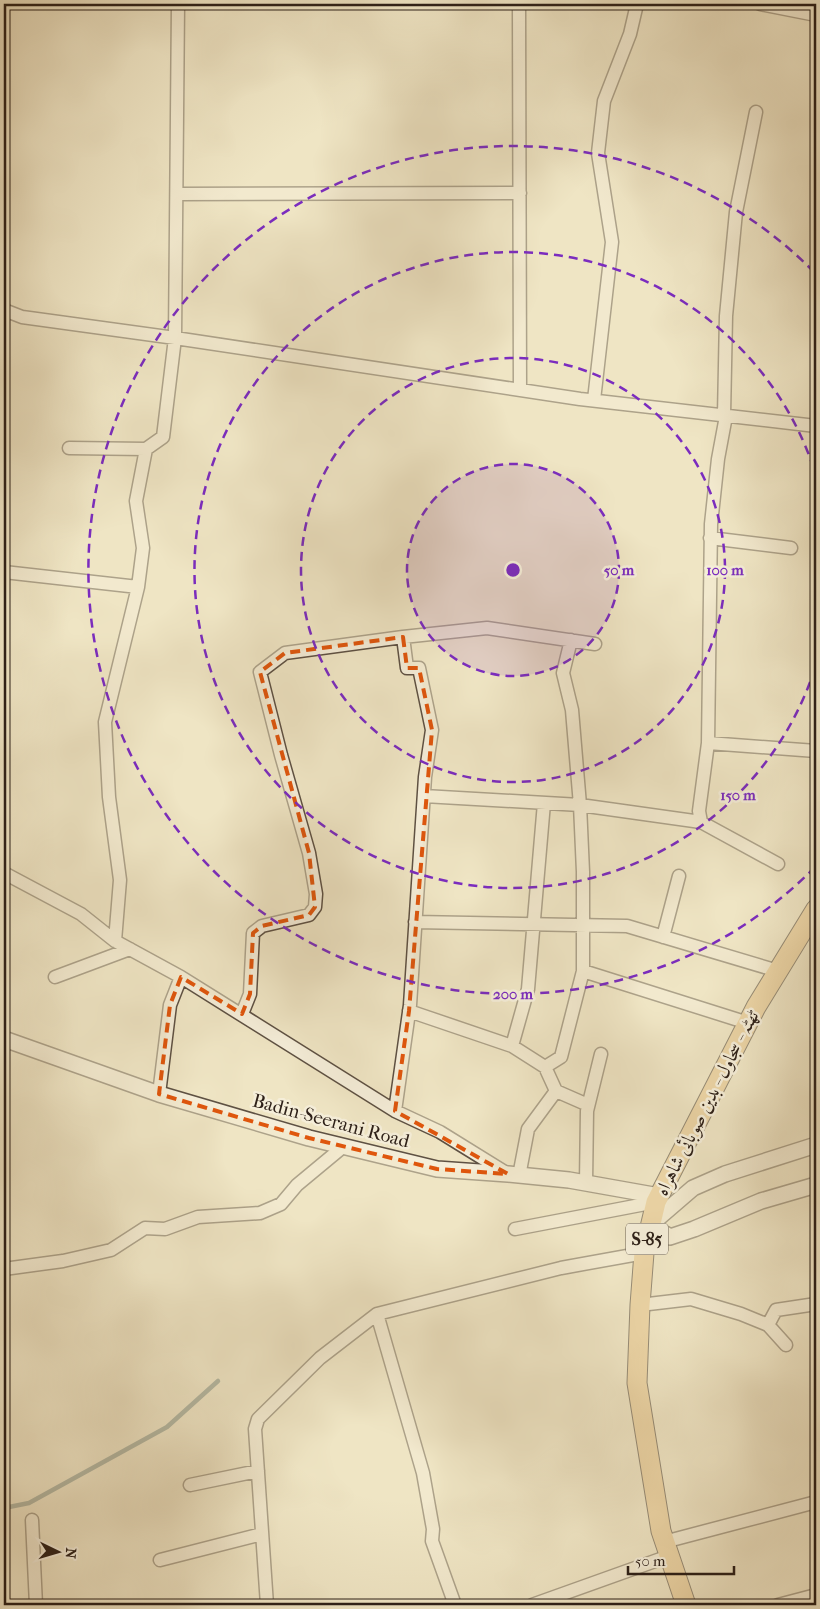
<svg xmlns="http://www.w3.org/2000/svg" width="820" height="1609" font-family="'IM FELL French Canon',Amiri,serif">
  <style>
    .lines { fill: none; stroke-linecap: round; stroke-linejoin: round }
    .stream { stroke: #6e7f77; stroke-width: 4.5 }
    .minor-casing { stroke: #5e5143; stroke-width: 15 }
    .tertiary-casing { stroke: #5e5143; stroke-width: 18 }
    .primary-casing { stroke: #2d2018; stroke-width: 21 }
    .minor { stroke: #f5eed9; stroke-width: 12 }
    .tertiary { stroke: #f5eed9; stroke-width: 15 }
    .primary { stroke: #e8c282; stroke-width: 19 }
    .marked { fill: none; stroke: #df560d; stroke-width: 4; stroke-dasharray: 10 6; stroke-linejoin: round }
    .ring { fill: none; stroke: #7b2cbf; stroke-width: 2.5; stroke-dasharray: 9 6 }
    .labels { text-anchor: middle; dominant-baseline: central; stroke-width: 5; stroke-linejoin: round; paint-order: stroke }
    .shield { fill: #f5eed9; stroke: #695e52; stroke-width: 1 }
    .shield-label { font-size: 18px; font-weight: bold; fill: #2d2018 }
    .street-label { font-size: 19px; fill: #2d2018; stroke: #f5eed9 }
    .centre { fill: #7b2cbf; stroke: #f5eed9; stroke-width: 2.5 }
    .ring-label { font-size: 15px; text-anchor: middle; font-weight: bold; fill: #7b2cbf; stroke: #f5eed9; stroke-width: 5; stroke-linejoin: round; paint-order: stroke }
  </style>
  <rect width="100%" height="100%" fill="#efe5c4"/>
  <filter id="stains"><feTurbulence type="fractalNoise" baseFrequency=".004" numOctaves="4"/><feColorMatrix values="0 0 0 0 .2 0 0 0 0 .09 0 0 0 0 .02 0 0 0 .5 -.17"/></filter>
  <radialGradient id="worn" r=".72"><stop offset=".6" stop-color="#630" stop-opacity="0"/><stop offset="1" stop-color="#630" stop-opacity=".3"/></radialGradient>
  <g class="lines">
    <!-- stream -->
    <path class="stream" d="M4,1508L29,1503L167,1427L218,1381"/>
    <!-- minor casing -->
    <g class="minor-casing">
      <path id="minor" d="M519,4L520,390
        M760,4L816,15
        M177,194L520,193
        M4,310L22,317L175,338L580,399L816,426
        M594,400L612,242L598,153L604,101L630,34L637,4
        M69,448L146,449
        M710,538L791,548
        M4,572L138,587
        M403,637L487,628L595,644
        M708,743L816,751
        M424,796L580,805L701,822L778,864
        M701,822L699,811L708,743L711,524L718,459L726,416L724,415L726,316L736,212L756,112
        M4,873L81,914L115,941L181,977L395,1111L440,1132L508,1174
        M415,922L627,926L778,971
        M663,937L679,876
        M115,941L120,880L109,797L105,722L138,587L143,548L136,501L146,449L163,437L175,338L178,4
        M583,971L748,1023
        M55,977L130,949
        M409,1011L512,1046L545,1067L556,1091L588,1105
        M242,1014L250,994L253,933L262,926L309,915L315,907L316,894L309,853L281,755L260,672L285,653L403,637L407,668H419L432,730L425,777L410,1005L395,1111
        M512,1046L528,989L544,803
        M545,1067L561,1057L583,971V872L580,805L572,710L563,673L571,640
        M159,1094L170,1005L181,977
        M519,1176L528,1129L556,1091
        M586,1183L587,1111L601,1054
        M515,1229L656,1202
        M4,1269L63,1261L111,1250L145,1228L165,1229L198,1217L260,1213L281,1204L297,1185L344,1146
        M640,1305L691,1299L741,1314L768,1325L786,1345
        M377,1314L423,1473L433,1529L432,1541L455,1605
        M768,1325L776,1310L816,1304
        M190,1485L258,1471
        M32,1520L36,1605
        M664,1542L816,1502
        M160,1560L262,1534
        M267,1605L255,1429L258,1419L320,1358L377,1314L561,1268L644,1253
        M532,1605L669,1556
        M778,1605L816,1595"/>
    </g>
    <!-- tertiary casing -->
    <g class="tertiary-casing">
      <path id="tertiary" d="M4,1039L159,1094L309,1138L437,1169L508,1174L569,1180L659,1196
        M816,1145L725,1174L693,1188L650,1225L670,1237L694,1229L761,1201L816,1185"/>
    </g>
    <!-- primary casing -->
    <g class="primary-casing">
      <path id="primary" d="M686,1605L661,1531L637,1383L640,1305L644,1253L656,1202L756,1007L816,909"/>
    </g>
    <!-- minor -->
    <use href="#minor" class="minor"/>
    <!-- tertiary -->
    <use href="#tertiary" class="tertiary"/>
    <!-- primary -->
    <use href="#primary" class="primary"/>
  </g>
  <!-- marked area -->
  <path d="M0 0H820V1609H0ZM403,637L407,668H419L432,730L409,1011L395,1111L508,1174L437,1169L309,1138L159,1094L170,1005L181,977L242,1014L250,994L253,933L262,926L309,915L315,907L309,853L260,672L285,653Z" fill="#efe5c4" fill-opacity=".55" fill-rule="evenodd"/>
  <path class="marked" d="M403,637L407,668H419L432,730L409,1011L395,1111L508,1174L437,1169L309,1138L159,1094L170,1005L181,977L242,1014L250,994L253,933L262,926L309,915L315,907L309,853L260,672L285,653Z"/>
  <!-- distance rings -->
  <circle cx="513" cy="570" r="106" fill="#7b2cbf" fill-opacity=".12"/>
  <g class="ring">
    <circle cx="513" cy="570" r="106"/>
    <circle cx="513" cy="570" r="212"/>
    <path d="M815 668A318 318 0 1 1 815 472"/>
    <path d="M815 867A424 424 0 1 1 815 273"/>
  </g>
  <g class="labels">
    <!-- shield labels -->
    <rect class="shield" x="626" y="1223.5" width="42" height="31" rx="4"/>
    <g class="shield-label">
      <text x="647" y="1239">S-85</text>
    </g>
    <!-- street labels -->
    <g class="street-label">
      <text transform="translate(707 1103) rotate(-63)">ٹھٹہ - سجاول - بدین صوبائی شاہراہ</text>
      <text transform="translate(331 1121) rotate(15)">Badin-Seerani Road</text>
    </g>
  </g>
  <circle cx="513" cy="570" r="8" class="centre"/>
  <g class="ring-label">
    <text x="619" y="575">50 m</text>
    <text x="725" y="575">100 m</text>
    <text x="738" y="800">150 m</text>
    <text x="513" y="999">200 m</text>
  </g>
  <!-- margin -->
  <rect width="820" height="1609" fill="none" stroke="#efe5c4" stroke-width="20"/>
  <rect x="5" y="5" width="810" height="1599" fill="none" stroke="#2d2018" stroke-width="2.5"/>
  <rect x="10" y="10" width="800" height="1589" fill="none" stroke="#2d2018"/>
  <!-- north arrow -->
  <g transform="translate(58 1552) rotate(95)" stroke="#f5eed9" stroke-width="4" paint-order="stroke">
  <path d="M0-4L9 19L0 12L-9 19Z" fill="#2d2018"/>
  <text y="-8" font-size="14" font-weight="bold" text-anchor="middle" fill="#2d2018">N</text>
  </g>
  <!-- scale -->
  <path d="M628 1566v8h106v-8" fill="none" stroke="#2d2018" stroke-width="2.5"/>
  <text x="635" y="1566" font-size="15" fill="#2d2018" stroke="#f5eed9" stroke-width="4" paint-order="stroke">50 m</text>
  <rect width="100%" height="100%" filter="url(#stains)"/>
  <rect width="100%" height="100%" fill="url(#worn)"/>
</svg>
